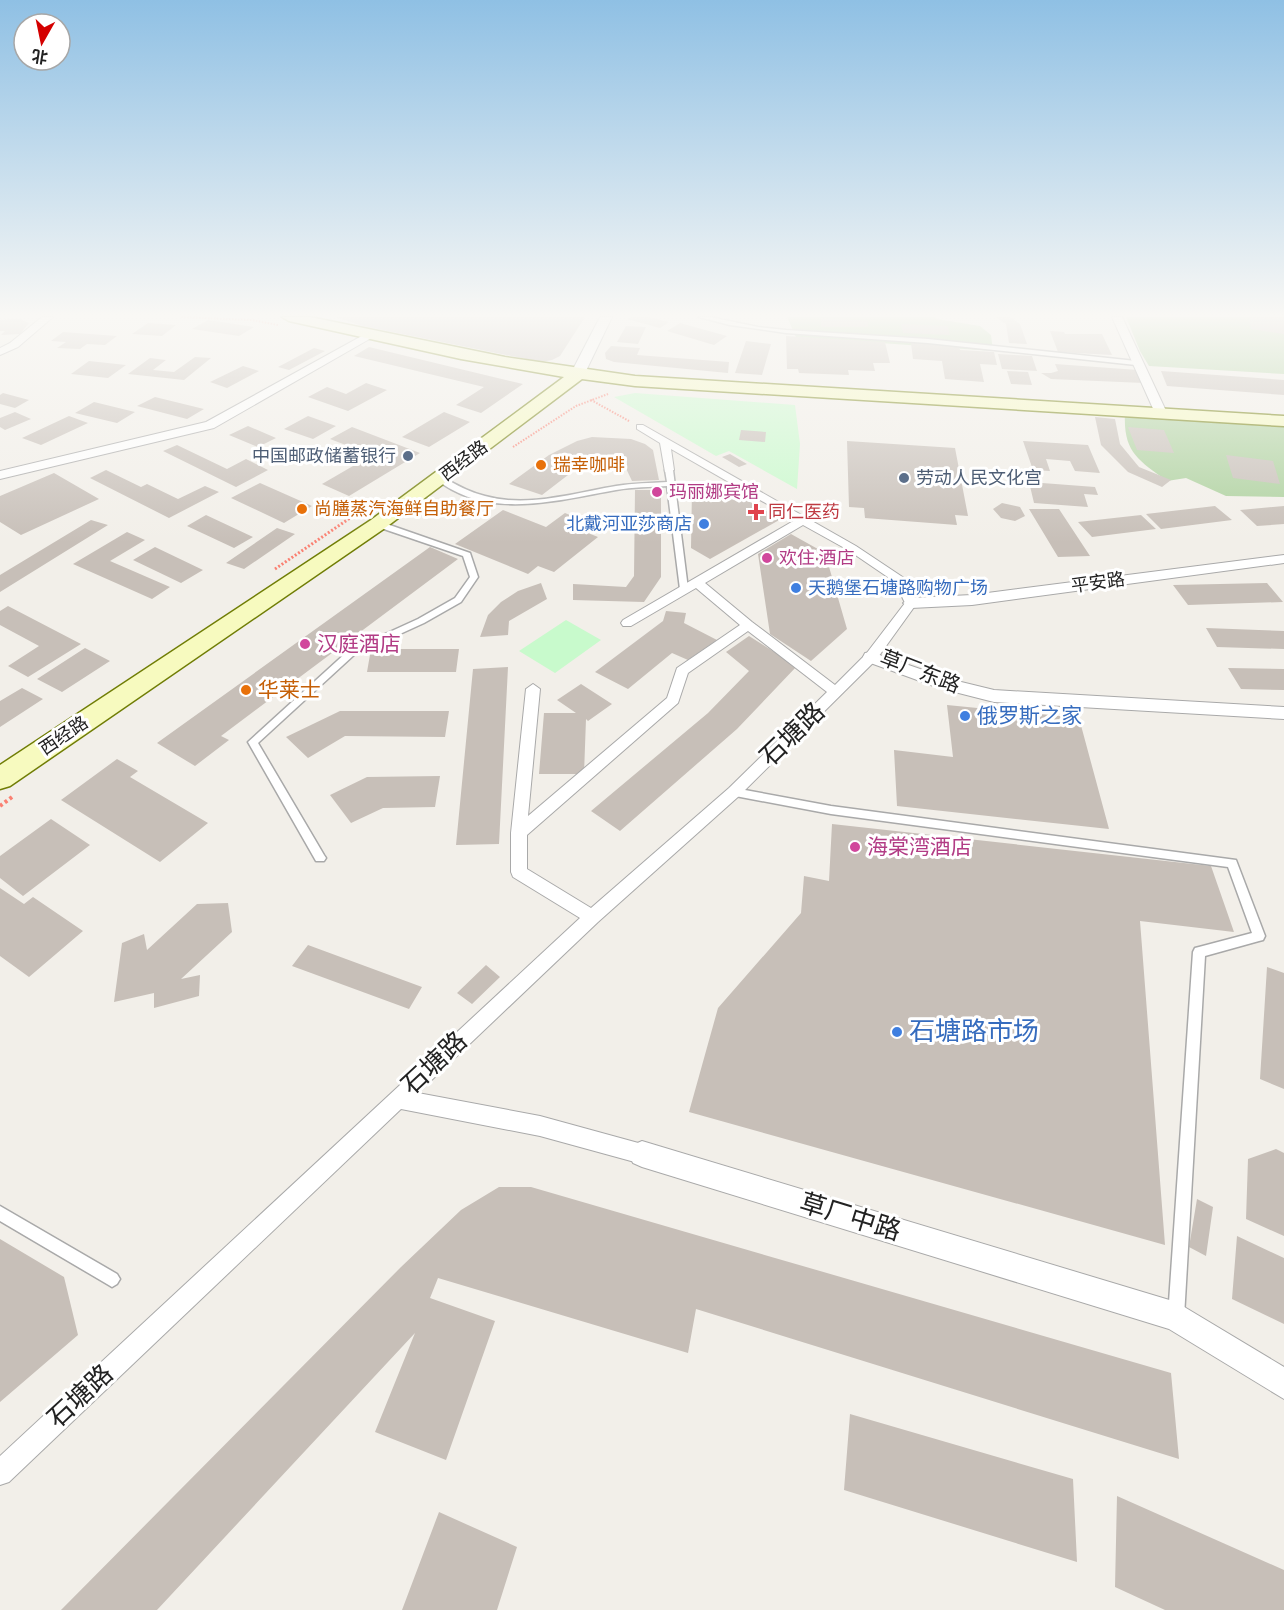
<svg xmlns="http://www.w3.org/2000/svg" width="1284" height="1610" font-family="'Sofia Sans Condensed','Noto Sans SC',sans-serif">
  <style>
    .forest { fill: #add19e }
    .park { fill: #c8facc }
    .building { fill: #c7bfb8 }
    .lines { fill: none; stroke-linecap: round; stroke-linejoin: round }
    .service-casing { stroke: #a9a9a9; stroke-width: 3 }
    .pedestrian-casing { stroke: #a9a9a9; stroke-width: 2 }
    .minor-casing { stroke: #a9a9a9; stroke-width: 2 }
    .tertiary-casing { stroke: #a9a9a9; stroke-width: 2 }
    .secondary-casing { stroke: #707d05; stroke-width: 3 }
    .path-far2 { stroke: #fa8072; stroke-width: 2; stroke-dasharray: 1.5 1.5; stroke-linecap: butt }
    .path-far1 { stroke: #fa8072; stroke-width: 3; stroke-dasharray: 2 2; stroke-linecap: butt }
    .path { stroke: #fa8072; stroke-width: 4; stroke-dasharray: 3 3; stroke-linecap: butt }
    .service { fill: #fff; fill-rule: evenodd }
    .pedestrian { fill: #fff; fill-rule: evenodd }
    .minor { fill: #fff; fill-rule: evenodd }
    .tertiary { fill: #fff; fill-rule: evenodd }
    .secondary { fill: #f7fabf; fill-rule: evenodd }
    .service-dot { fill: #5c6f8a; stroke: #fff; stroke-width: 2 }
    .food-dot { fill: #e8710a; stroke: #fff; stroke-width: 2 }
    .hotel-dot { fill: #d1479c; stroke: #fff; stroke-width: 2 }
    .health-dot { fill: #e0444e; stroke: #fff; stroke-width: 2 }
    .shop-dot { fill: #3f7fe0; stroke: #fff; stroke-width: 2 }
    .labels { text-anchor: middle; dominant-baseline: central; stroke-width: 6; stroke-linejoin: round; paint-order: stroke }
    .far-service-label { font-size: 18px; fill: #4e5e75; stroke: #fff; text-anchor: end }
    .far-street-label { font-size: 18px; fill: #222; stroke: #fff }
    .far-food-label { font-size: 18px; fill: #c56008; stroke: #fff; text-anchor: start }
    .far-hotel-label { font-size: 18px; fill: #b23c85; stroke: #fff; text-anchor: start }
    .far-health-label { font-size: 18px; fill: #be3a42; stroke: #fff; text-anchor: start }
    .far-shop-label { font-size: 18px; fill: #366cbe; stroke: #fff; text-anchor: end }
    .hotel-label { font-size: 21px; fill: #b23c85; stroke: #fff; text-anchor: start }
    .street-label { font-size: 21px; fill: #222; stroke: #fff }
    .food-label { font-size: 21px; fill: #c56008; stroke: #fff; text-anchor: start }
    .shop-label { font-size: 21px; fill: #366cbe; stroke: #fff; text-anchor: start }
    .near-street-label { font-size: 26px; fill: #222; stroke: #fff }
    .near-shop-label { font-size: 26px; fill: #366cbe; stroke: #fff; text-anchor: start }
  </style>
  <rect width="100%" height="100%" fill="#f2efe9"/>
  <!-- forest -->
  <path class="forest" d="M787,317H935L937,319L980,326L991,335L993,351L796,337Z
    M1126,317H1284V374L1149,366L1140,351Z
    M1125,413L1284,423V497L1226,496L1186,478L1167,481C1138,460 1123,452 1125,413Z"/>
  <!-- park -->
  <path class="park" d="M635,393L795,405L800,444L797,489L729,451L716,456L614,397Z
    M566,620L601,640L555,673L519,651Z"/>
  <!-- building -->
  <path class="building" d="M335,317H585L560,356L552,360L541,362L363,326Z
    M631,317H649L669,322L660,328L627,319Z
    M995,317H1010L1020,324L1027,344L1009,343L1006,324Z
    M1249,317H1284V334L1251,329Z
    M821,318L868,321V327H821Z
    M20,319L29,323L20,334L1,335L5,331H0V320Z
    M208,320L254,327L239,336L192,329Z
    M148,323L176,325L162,336L132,334Z
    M680,323L727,336L714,345L667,331Z
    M901,324L948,326L950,335L903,333Z
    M626,326L646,327L638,344L617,342Z
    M1050,331L1064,332L1065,334H1102L1112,355L1058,352Z
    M63,332L117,336L105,345L87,344L80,349L57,348L66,342L51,341Z
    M786,336L885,342L890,363H873L875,371L848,370L849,375L799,373L798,369H787Z
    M746,341L771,344L762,375L735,373Z
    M911,343L959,346L960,350L994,352L997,365L980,364L984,382L945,379L942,361L913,359Z
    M611,346L640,348L637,355L729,362L728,373L614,362L606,359L605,353Z
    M369,347L523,384L481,413L456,405L484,387L354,356Z
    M314,348L325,351L289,370L278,367Z
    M998,354L1032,356L1037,371L1002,369Z
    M195,357L211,358L184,380L128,374L150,358L166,360L153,370L174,372Z
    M89,361L126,365L108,378L71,374Z
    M1055,364L1138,370L1144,383L1051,379L1041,373H1051L1058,371Z
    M243,366L259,371L227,388L210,382Z
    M1007,371L1028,372L1032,385L1011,384Z
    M1161,371L1284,380V395L1167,386Z
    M366,383L387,390L348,411L308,397L327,387L346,394Z
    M3,393L29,400L15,408L0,404V395Z
    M155,397L204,409L187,419L137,406Z
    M94,402L135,412L117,423L75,413Z
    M15,412L31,419L5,430L0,427V418Z
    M444,412L470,422L429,447L402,437Z
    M69,416L88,423L41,445L22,438Z
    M308,416L336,426L313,439L284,429Z
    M1095,417L1115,419L1120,444L1139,467L1171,480L1162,487L1128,472L1101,445Z
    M248,426L276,438L258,447L229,435Z
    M352,427L420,453L349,496L322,484L372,455L330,439Z
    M1128,427L1164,430L1174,453L1137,450Z
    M741,430L766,432L765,442L739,440Z
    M592,437L631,439L645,444L653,450L659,480L632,481L623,462L611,458L596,457L583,460L581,465L542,495L509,484L549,455L577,441Z
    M847,441L955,448L968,516L955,515L957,525L865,518L864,508L849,507Z
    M1023,441L1088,445L1100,473L1075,471L1070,461L1046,459L1050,471L1033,470Z
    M177,445L227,469L246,459L268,470L236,487L163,451Z
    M730,454L747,464L739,467L722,457Z
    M1226,455L1273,461L1280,484L1233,478Z
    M106,470L141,487L147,484L178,499L205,486L219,492L169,518L90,478Z
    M54,473L99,499L21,535L0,522V496Z
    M712,481L781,519L710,559L691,548L692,489Z
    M1029,482L1095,487L1098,495L1084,494L1088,507L1034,503Z
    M260,483L312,506L284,523L231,498Z
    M635,490H661V577L644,602L573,600V584L626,587L634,576Z
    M1002,503L1020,507L1025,516L1015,521L1001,518L993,509Z
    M1215,506L1232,520L1161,529L1146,514Z
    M1284,506V524L1257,526L1240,510Z
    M1029,509H1059L1090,556L1058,557Z
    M503,510L546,527L565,513L582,520L573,527L598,537L554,572L538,566L528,574L455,544Z
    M206,515L253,537L234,548L187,526Z
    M1141,515L1156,529L1092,537L1078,522Z
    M91,520L108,525L0,592V575Z
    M277,528L295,534L244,569L226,563Z
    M127,532L145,540L110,561L170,587L152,599L73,564Z
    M791,534L825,553L847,629L811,661L770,634L758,554Z
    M155,547L203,570L181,583L133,560Z
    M430,547L458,559L221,736L229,740L195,766L157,743Z
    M541,583L547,599L509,621L508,635L480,637L488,615L501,602L518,591Z
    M1267,583L1283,602L1188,605L1173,585Z
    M8,606L81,644L28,677L8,666L39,646L0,625V611Z
    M666,611L686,613L684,623L717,640L688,660L672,653L628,689L595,672L663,621Z
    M1206,628L1284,631V649L1217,647Z
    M749,636L797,666L737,729L620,831L591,811L708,713L749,671L726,652Z
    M85,648L110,661L62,692L37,679Z
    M371,649H459L456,672H367Z
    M508,667L499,844L456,845L473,669Z
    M1228,668L1284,669V690L1241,689Z
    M581,684L612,704L588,721L586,719L584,774H539L544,713H576L557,700Z
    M22,688L43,699L0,727V701Z
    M947,705L1079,718L1109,829L897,806L894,750L953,757Z
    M340,711H449L445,737L345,736L308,758L286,737Z
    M117,759L138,771L130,777L208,823L160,862L61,800Z
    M440,776L435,807L383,808L351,823L330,795L367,777Z
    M51,819L90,845L23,896L0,878V856Z
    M832,824L1211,866L1234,932L1140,921L1165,1245L689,1112L718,1008L801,913L804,876L829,881Z
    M0,888L24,904L33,897L83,931L29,977L0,956Z
    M228,903L232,932L181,979L200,975L199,996L154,1008V993L114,1002L122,943L144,934L147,950L197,904Z
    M308,945L422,987L409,1009L292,966Z
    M486,965L500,977L472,1004L457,993Z
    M1267,967L1284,973V1089L1260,1079Z
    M1276,1149L1284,1153V1236L1246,1219L1248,1159Z
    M499,1187H531L1171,1373L1179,1459L696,1309L688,1353L438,1278L430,1298L495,1321L446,1460L375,1432L415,1333L157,1610H61L401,1267L461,1210Z
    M1197,1199L1213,1207L1206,1256L1189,1247Z
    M1237,1236L1284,1258V1324L1232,1299Z
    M0,1239L64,1277L78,1335L0,1402Z
    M850,1414L1073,1479L1077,1562L844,1490Z
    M1117,1496L1284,1570V1610H1165L1115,1587Z
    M439,1512L517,1547L497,1610H402Z"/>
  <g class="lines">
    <!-- service casing -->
    <g class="service-casing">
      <path id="service" d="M699,317H710L758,327L786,330L928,339L1136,361L1139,363L1136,365L928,343L786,333L730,325Z
        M669,468L673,470L688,589L684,592L680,589L667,486C650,487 633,487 616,490C558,500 488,521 436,479L443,477C456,485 469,492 485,496C528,508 574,493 616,486C633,483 650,483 667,482L665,470Z
        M375,522H381L470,553L478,577L461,602L424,623L354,655L258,743L324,855L326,858L324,861H316L248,742L348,651L418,619L455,598L470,577L463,556L375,526Z
        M734,788L831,806L1236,860L1265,936L1263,940L1259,941L1205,956L1184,1317L1182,1323L1176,1325L1170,1323L1168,1317L1193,952L1195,948L1199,947L1252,933L1228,867L831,814L730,795L729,792Z
        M0,1206L117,1274L120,1279L117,1284L112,1287L107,1284L0,1221Z"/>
    </g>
    <!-- pedestrian casing -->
    <g class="pedestrian-casing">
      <path id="pedestrian" d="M637,425H643L856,546L904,578L917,603L876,660L739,796L598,922L418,1093L540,1116L642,1144L649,1147L652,1154L649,1161L642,1164L540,1136L401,1109L9,1482L0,1485V1456L580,918L513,877L511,872V833L526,689L533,684L540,689L528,816L667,698L677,668L740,625L696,588L631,626H623L621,623L623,620L795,520L671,449L674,470L665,472L660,443L637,429ZM803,525L848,550L895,582L905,603L866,654L835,685L752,622L705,583ZM748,631L827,692L729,788L591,908L527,869V835L678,703L688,673Z"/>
    </g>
    <!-- minor casing -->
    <g class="minor-casing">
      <path id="minor" d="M42,317H53L18,347L0,355V348L10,343Z
        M1112,317H1122L1167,413L1165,416H1157L1155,413Z
        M369,332L373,333V337L214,428L0,479V471L206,422Z
        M1284,555V563L972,605L911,608L903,603L911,598L972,595Z
        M871,652L949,679L994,690L1284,707V719L994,702L939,688L865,661L863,657L865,653Z
        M642,1141L1176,1302L1284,1367V1399L1169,1329L642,1167L633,1163L629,1154L633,1145Z"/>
    </g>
    <!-- tertiary casing -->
    <g class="tertiary-casing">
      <path id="tertiary" d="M600,317H612L584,375L582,378H572L570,375Z"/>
    </g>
    <!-- secondary casing -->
    <g class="secondary-casing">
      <path id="secondary" d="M282,317H310L505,357L635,376L1284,416V426L635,386L582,379L385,528L10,786L0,789V765L371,520L564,377L461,359L289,321Z"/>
    </g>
    <!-- path-far2 -->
    <path class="path-far2" d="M181,317L252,320L278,325
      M591,400L629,421
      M513,447L576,406L608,394"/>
    <!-- path-far1 -->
    <path class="path-far1" d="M275,569L378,499"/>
    <!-- path -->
    <path class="path" d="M0,806L12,797"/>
    <!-- service -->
    <use href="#service" class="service"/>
    <!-- pedestrian -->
    <use href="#pedestrian" class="pedestrian"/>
    <!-- minor -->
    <use href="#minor" class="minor"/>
    <!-- tertiary -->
    <use href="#tertiary" class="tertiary"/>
    <!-- secondary -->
    <use href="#secondary" class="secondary"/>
  </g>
  <!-- sky -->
  <linearGradient id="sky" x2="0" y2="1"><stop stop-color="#8fc0e4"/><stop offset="0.58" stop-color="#f9f8f5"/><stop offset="1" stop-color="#f9f8f5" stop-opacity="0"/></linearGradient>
  <rect width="1284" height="543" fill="url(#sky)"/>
  <!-- markers -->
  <g class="service-dot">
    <circle cx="408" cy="456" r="6"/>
    <circle cx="904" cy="478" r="6"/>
  </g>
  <g class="food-dot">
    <circle cx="541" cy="465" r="6"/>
    <circle cx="302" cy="509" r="6"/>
    <circle cx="246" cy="690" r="6"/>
  </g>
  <g class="hotel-dot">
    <circle cx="657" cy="492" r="6"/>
    <circle cx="767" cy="558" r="6"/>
    <circle cx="305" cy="644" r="6"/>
    <circle cx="855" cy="847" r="6"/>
  </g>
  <path class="health-dot" d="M753 503h6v6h6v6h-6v6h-6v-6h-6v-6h6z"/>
  <g class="shop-dot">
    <circle cx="704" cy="524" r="6"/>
    <circle cx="796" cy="588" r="6"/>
    <circle cx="965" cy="716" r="6"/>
    <circle cx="897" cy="1032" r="6"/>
  </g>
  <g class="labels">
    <!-- far-service labels -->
    <g class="far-service-label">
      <text x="396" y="456">中国邮政储蓄银行</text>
      <text x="916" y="478" text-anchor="start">劳动人民文化宫</text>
    </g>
    <!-- far-street labels -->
    <g class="far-street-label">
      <text transform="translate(464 461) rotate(-37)">西经路</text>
      <text transform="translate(1098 583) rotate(-8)">平安路</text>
      <text transform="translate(64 736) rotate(-34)">西经路</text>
    </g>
    <!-- far-food labels -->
    <g class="far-food-label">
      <text x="553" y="465">瑞幸咖啡</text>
      <text x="314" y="509">尚膳蒸汽海鲜自助餐厅</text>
    </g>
    <!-- far-hotel labels -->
    <g class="far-hotel-label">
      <text x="669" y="492">玛丽娜宾馆</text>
      <text x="779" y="558">欢住·酒店</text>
    </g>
    <!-- far-health labels -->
    <g class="far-health-label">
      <text x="768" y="512">同仁医药</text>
    </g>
    <!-- far-shop labels -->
    <g class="far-shop-label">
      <text x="692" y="524">北戴河亚莎商店</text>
      <text x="808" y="588" text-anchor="start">天鹅堡石塘路购物广场</text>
    </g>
    <!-- hotel labels -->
    <g class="hotel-label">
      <text x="317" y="644">汉庭酒店</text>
      <text x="867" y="847">海棠湾酒店</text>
    </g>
    <!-- street labels -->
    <g class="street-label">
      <text transform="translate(920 672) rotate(21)">草厂东路</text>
    </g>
    <!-- food labels -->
    <g class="food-label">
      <text x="258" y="690">华莱士</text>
    </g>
    <!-- shop labels -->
    <g class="shop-label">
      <text x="977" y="716">俄罗斯之家</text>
    </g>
    <!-- near-street labels -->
    <g class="near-street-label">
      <text transform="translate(793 735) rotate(-44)">石塘路</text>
      <text transform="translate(435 1064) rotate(-43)">石塘路</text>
      <text transform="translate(850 1218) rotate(17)">草厂中路</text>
      <text transform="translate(81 1397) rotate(-43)">石塘路</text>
    </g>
    <!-- near-shop labels -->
    <g class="near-shop-label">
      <text x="909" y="1032">石塘路市场</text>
    </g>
  </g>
  <!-- north arrow -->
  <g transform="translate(42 42) rotate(189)"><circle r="28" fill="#ffffff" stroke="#a7a7a7" stroke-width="1.5"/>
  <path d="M0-4.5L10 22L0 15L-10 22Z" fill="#d40000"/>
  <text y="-9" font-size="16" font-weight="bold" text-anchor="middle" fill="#222222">北</text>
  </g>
</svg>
